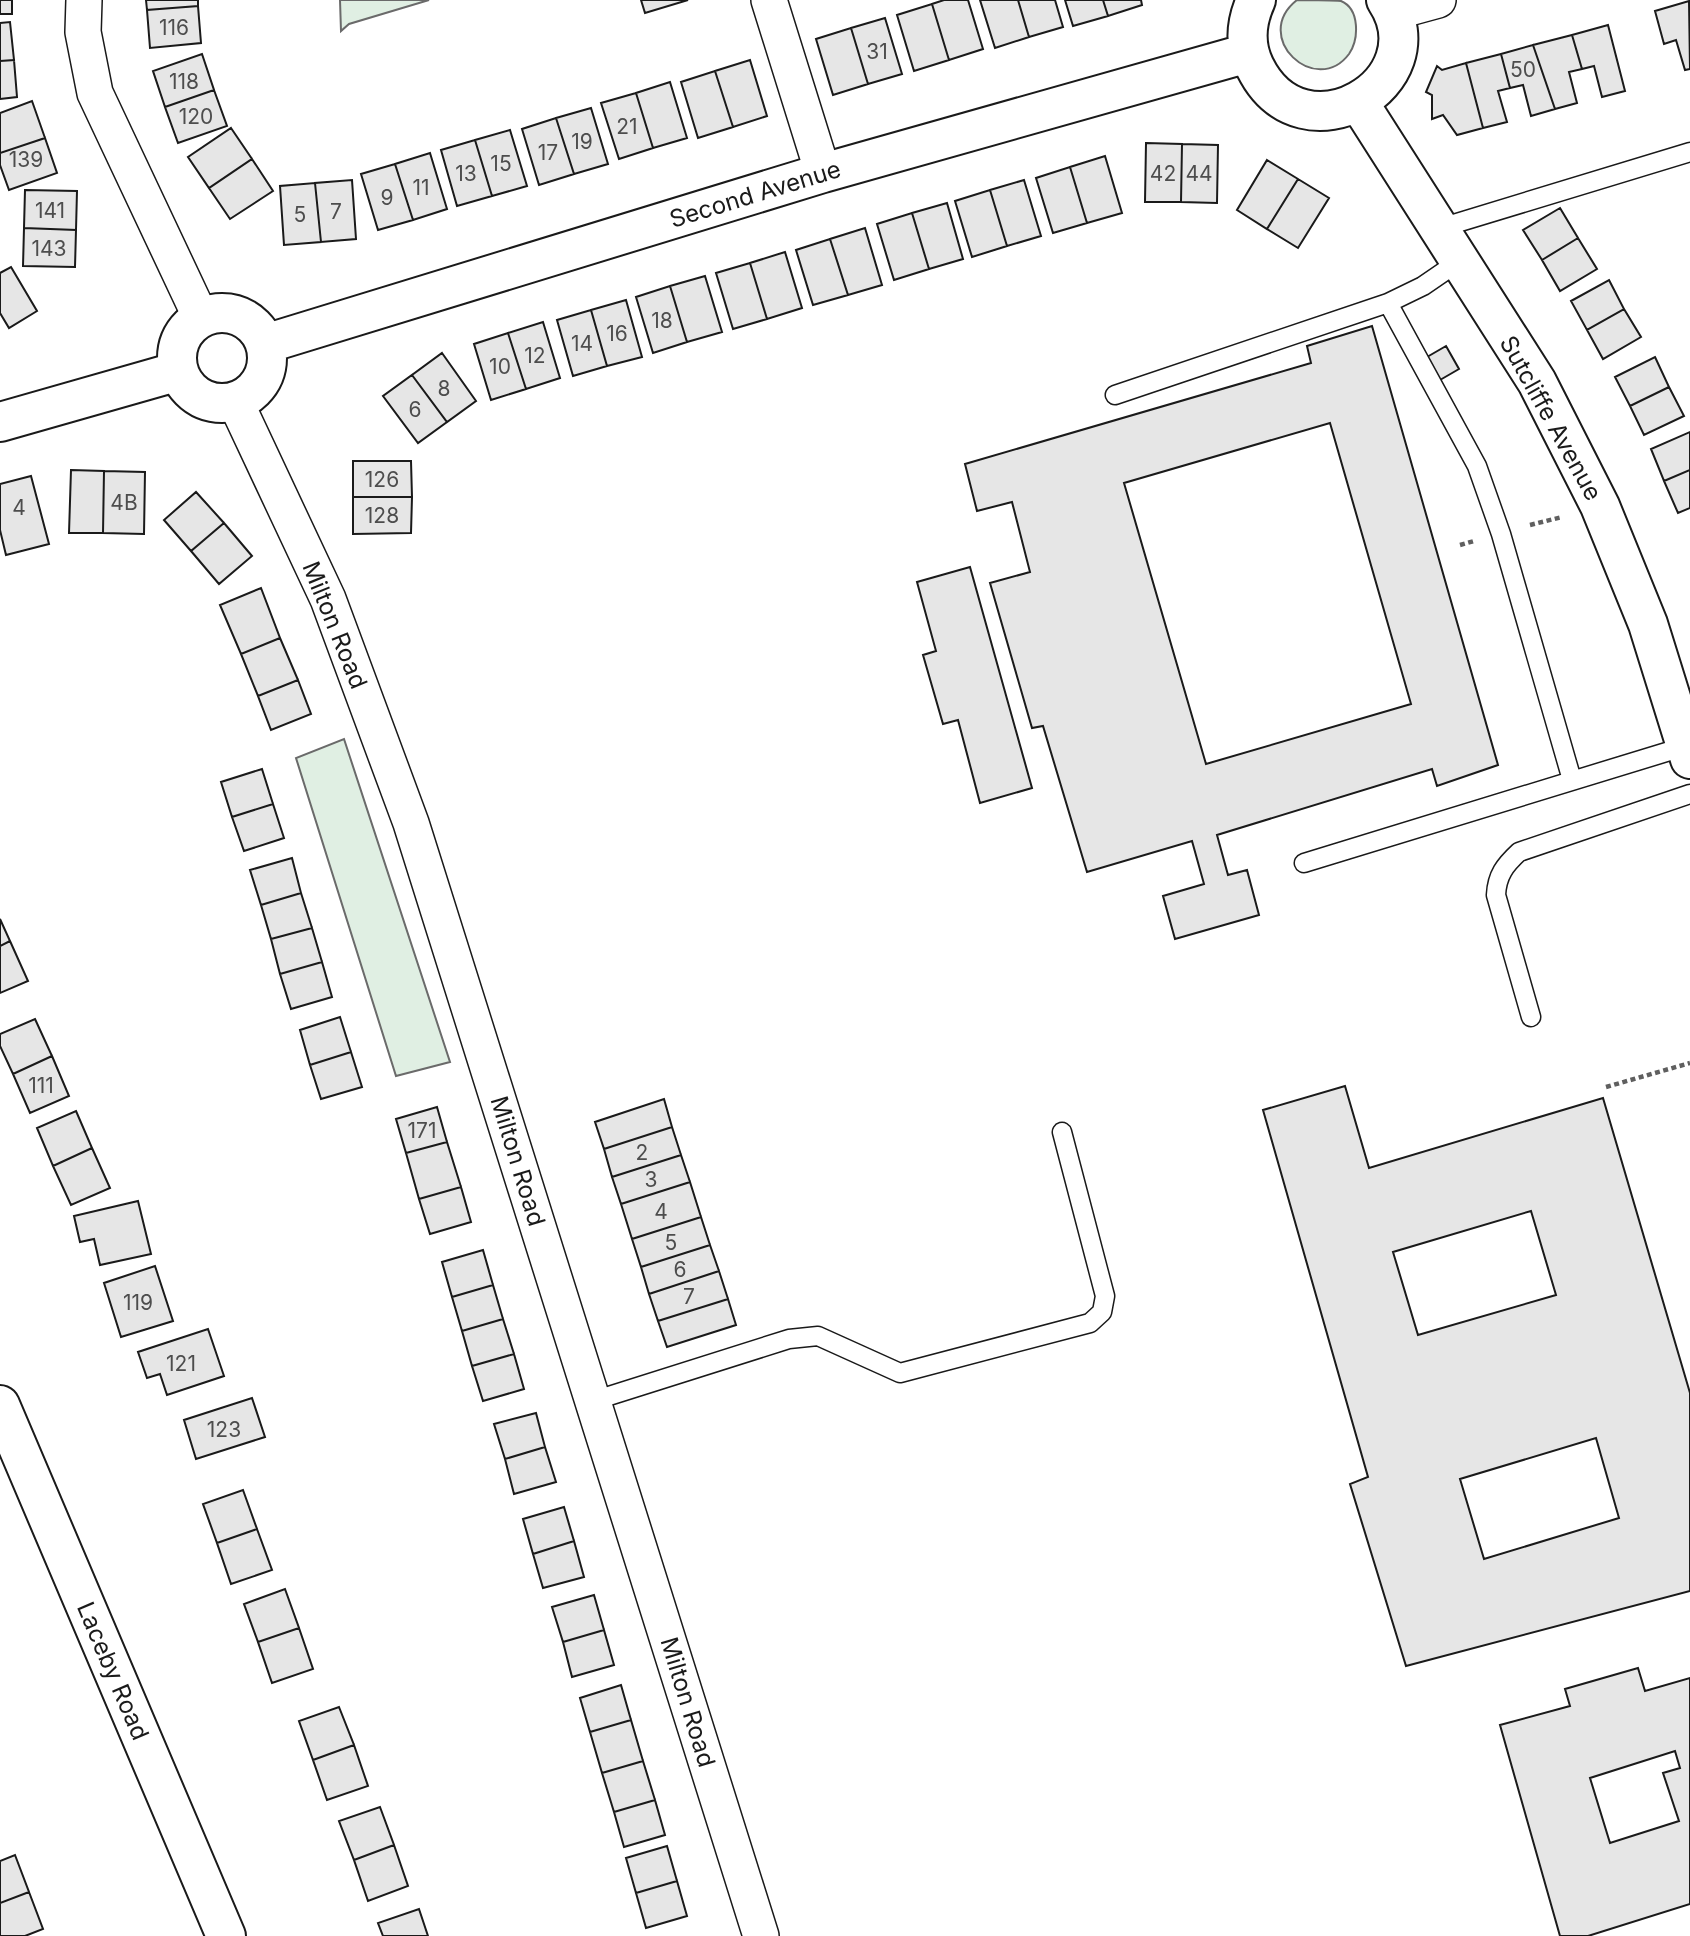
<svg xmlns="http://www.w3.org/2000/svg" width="1690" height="1936" font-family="Inter,sans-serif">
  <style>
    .green { fill: #e0efe3; stroke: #6a6a6a; stroke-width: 2 }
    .building { fill: #e6e6e6; stroke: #1a1a1a; stroke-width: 2; fill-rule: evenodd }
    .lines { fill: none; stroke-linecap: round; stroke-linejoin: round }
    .service-casing { stroke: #1a1a1a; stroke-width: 21 }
    .minor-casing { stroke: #1a1a1a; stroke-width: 38 }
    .tertiary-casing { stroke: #1a1a1a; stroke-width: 42 }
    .trunk-casing { stroke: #1a1a1a; stroke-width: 42 }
    .path { stroke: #5f5f5f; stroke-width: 4.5; stroke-dasharray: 5 3.5; stroke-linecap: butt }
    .service { stroke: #fff; stroke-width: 18 }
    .minor { stroke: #fff; stroke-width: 35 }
    .tertiary { stroke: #fff; stroke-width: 38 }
    .trunk { stroke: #fff; stroke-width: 38 }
    .labels { text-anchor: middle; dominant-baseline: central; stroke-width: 5; stroke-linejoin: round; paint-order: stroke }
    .number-label { font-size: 21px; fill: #4d4d4d }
    .street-label { font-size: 24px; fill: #1a1a1a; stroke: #fff }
  </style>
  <rect width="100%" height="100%" fill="#fff"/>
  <!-- green -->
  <path class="green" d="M340,0H429L349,24L341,31Z
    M1297,0C1309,0 1330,0 1341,1C1360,9 1359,39 1349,54C1316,98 1250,37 1297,0Z
    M344,739L450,1062L396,1076L296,758Z"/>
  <!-- building -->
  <path class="building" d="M0,0H12V14H0Z
    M146,0H198V6L147,10Z
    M641,0H688L645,13Z
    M944,0H968L983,49L949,60L932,4Z
    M980,0H1018L1029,37L995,48Z
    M1018,0H1055L1063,27L1029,37Z
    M1065,0H1103L1108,16L1073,26Z
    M1103,0H1141L1142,5L1108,16Z
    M1689,1L1690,69L1685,70L1676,40L1664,44L1655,11Z
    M932,4L949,60L914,71L897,15Z
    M198,6L201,43L150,48L147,10Z
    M885,18L902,74L868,84L851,28Z
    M10,22L14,60L0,61V23Z
    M1608,25L1625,91L1602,97L1594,66L1582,69L1572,35Z
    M851,28L868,84L833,95L816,39Z
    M1572,35L1582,69L1569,72L1577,103L1555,109L1533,45Z
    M1533,45L1555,109L1531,116L1523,85L1510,88L1501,54Z
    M202,54L214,90L165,107L153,71Z
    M1501,54L1510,88L1498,91L1507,122L1483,128L1466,63Z
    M14,60L17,97L0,99V61Z
    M750,60L767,116L733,127L715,71Z
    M1466,63L1483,128L1457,135L1443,115L1432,119V95L1426,92L1437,66L1442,70Z
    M715,71L733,127L698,138L681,82Z
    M670,82L687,138L653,148L636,93Z
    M214,90L227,126L178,143L165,107Z
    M636,93L653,148L619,159L601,103Z
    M32,101L45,138L0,153V113Z
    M591,108L608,164L574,174L556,118Z
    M556,118L574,174L539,185L522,129Z
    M231,128L252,159L209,188L188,157Z
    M510,130L527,186L492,196L475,140Z
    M45,138L57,173L9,190L0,165V153Z
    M475,140L492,196L457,206L441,150Z
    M1146,143L1182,144L1181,202H1145Z
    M1182,144L1218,145L1217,203L1181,202Z
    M430,153L447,209L413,220L395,164Z
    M1105,156L1122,213L1087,223L1070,167Z
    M252,159L273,191L230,219L209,188Z
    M1267,160L1298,179L1267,229L1237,210Z
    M395,164L413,220L378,230L361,174Z
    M1070,167L1087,223L1053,233L1036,178Z
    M1298,179L1329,198L1298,248L1267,229Z
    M352,180L356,239L321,242L315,183Z
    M1024,180L1041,236L1007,246L990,190Z
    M315,183L321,242L284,245L280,186Z
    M25,190L77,191L76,230L24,228Z
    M990,190L1007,246L972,257L955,201Z
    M947,203L963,259L929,269L912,213Z
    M1560,208L1578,238L1542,260L1523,230Z
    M912,213L929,269L894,280L877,224Z
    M24,228L76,230L75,267L23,266Z
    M865,228L882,285L848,295L830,239Z
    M1578,238L1597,269L1560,291L1542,260Z
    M830,239L848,295L813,305L796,250Z
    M785,252L802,308L767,319L750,263Z
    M750,263L767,319L733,329L716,273Z
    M11,267L37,311L9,328L0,313V273Z
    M705,276L722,332L687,342L670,286Z
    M1609,280L1624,309L1587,330L1571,301Z
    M670,286L687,342L653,353L636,297Z
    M626,300L642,357L607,366L591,310Z
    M1624,309L1641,337L1603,359L1587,330Z
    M591,310L607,366L573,376L557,320Z
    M543,322L560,378L526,389L508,333Z
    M1372,326L1498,765L1437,786L1432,769L1217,835L1228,875L1247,870L1259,915L1175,939L1163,896L1204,884L1192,841L1087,872L1043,726L1032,728L990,583L1030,572L1012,502L977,511L965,464L1311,363L1307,346ZM1330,423L1411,704L1206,764L1124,483Z
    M508,333L526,389L491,400L474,344Z
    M1446,346L1459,369L1440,380L1427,357Z
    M442,353L476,401L447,422L412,375Z
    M1655,357L1669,387L1630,406L1615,377Z
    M412,375L447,422L418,443L383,396Z
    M1669,387L1684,416L1644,435L1630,406Z
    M1690,432V470L1664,481L1651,449Z
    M353,461H411L412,497H353Z
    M71,470L104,471L103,533H69Z
    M1690,470V508L1678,513L1664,481Z
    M104,471L145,472L144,534L103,533Z
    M31,476L49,544L6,555L0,530V484Z
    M196,492L224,523L191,551L164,520Z
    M353,497H412L411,533L353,534Z
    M224,523L252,556L219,584L191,551Z
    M970,567L1032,788L980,803L958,720L943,724L923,655L936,651L917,582Z
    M261,588L280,638L241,654L220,605Z
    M280,638L298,680L258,696L241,654Z
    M298,680L311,714L271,730L258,696Z
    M262,769L273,804L232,817L221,782Z
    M273,804L284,838L244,851L232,817Z
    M292,858L301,893L261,905L250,870Z
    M301,893L312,928L271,939L261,905Z
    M0,919L10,941L0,946Z
    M312,928L322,962L280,974L271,939Z
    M10,941L28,981L0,993V946Z
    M322,962L332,997L291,1009L280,974Z
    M340,1017L351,1052L310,1065L300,1030Z
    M35,1019L52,1056L13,1074L0,1046V1034Z
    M351,1052L362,1087L321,1099L310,1065Z
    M52,1056L69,1096L30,1113L13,1074Z
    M1345,1086L1369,1168L1603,1098L1690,1393V1591L1406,1666L1350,1484L1368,1477L1263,1110ZM1531,1211L1556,1295L1418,1335L1393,1252ZM1596,1438L1619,1518L1484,1559L1460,1479Z
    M664,1099L672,1127L604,1149L595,1122Z
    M437,1107L447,1142L406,1153L396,1119Z
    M76,1111L92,1148L53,1166L37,1128Z
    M672,1127L681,1155L612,1177L604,1149Z
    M447,1142L461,1187L419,1199L406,1153Z
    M92,1148L110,1188L71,1205L53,1166Z
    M681,1155L690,1182L621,1204L612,1177Z
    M690,1182L701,1217L632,1239L621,1204Z
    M461,1187L471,1222L430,1234L419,1199Z
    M138,1201L151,1254L100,1265L94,1239L80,1242L74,1216Z
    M701,1217L710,1245L641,1267L632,1239Z
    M710,1245L719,1271L649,1294L641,1267Z
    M483,1250L493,1285L452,1297L442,1262Z
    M155,1266L173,1321L121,1337L104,1283Z
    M719,1271L728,1299L658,1321L649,1294Z
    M493,1285L503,1319L462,1331L452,1297Z
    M728,1299L736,1325L667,1347L658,1321Z
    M503,1319L514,1354L472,1366L462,1331Z
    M208,1329L224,1376L167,1395L160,1374L147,1378L138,1352Z
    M514,1354L524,1389L483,1401L472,1366Z
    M252,1398L265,1437L196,1459L184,1420Z
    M536,1413L545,1447L505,1459L494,1424Z
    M545,1447L556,1482L514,1494L505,1459Z
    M243,1490L257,1529L217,1543L203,1504Z
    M564,1507L574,1541L533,1554L523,1519Z
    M257,1529L272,1570L231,1584L217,1543Z
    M574,1541L584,1577L543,1588L533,1554Z
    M285,1589L299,1628L258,1642L244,1604Z
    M594,1595L604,1630L563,1642L552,1607Z
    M299,1628L313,1669L272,1683L258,1642Z
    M604,1630L614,1665L572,1677L563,1642Z
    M1638,1668L1645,1691L1690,1678V1904L1588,1936H1560L1500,1725L1570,1706L1565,1689ZM1675,1751L1680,1768L1663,1773L1679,1821L1610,1843L1590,1778Z
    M621,1685L631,1720L590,1732L580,1698Z
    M339,1707L354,1745L313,1760L299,1721Z
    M631,1720L643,1761L602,1773L590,1732Z
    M354,1745L368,1786L327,1800L313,1760Z
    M643,1761L655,1800L614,1812L602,1773Z
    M655,1800L665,1835L624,1847L614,1812Z
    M380,1807L394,1845L354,1860L339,1821Z
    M394,1845L408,1886L368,1901L354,1860Z
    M667,1846L677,1881L636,1893L626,1858Z
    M15,1855L29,1892L0,1903V1861Z
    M677,1881L687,1916L646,1928L636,1893Z
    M29,1892L43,1929L25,1936H0V1903Z
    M419,1909L428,1936H383L378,1923Z"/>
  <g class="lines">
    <!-- service casing -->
    <g class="service-casing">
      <path id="service" d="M1437,229L1690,152
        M1388,303L1477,466L1501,534L1572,780
        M1115,395L1388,303L1423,286L1458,262
        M1304,863L1686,746
        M1531,1017L1496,895C1497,875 1505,865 1519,852L1690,794
        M593,1401L789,1339L818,1336L900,1373L1090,1323L1102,1312L1105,1296L1062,1132"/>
    </g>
    <!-- minor casing -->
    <g class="minor-casing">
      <path id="minor" d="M84,0L83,32L95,93L201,318
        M769,0L823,173
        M1394,12L1438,0
        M235,401L328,599L411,823L761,1936"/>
    </g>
    <!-- tertiary casing -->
    <g class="tertiary-casing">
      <path id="tertiary" d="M1256,0C1246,22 1244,45 1255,67C1303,164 1440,82 1386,0
        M1359,103L1537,382L1600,506L1648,624L1690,759
        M177 358a45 45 0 1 1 90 0a45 45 0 1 1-90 0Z
        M265,344L823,173L1248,53
        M0,422L179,371"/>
    </g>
    <!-- trunk casing -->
    <g class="trunk-casing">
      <path id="trunk" d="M0,1405L226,1936"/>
    </g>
    <!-- path -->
    <path class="path" d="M1530,525L1562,517
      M1460,545L1474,541
      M1606,1087L1690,1063"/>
    <!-- service -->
    <use href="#service" class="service"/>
    <!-- minor -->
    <use href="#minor" class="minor"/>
    <!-- tertiary -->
    <use href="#tertiary" class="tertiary"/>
    <!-- trunk -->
    <use href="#trunk" class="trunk"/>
  </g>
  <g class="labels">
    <!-- number labels -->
    <g class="number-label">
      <text x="174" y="27">116</text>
      <text x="877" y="51">31</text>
      <text x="1523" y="69">50</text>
      <text x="184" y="81">118</text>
      <text x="196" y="116">120</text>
      <text x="627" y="126">21</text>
      <text x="582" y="141">19</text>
      <text x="548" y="152">17</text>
      <text x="26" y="159">139</text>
      <text x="501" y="163">15</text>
      <text x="466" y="173">13</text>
      <text x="1163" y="173">42</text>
      <text x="1199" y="173">44</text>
      <text x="421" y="187">11</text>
      <text x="387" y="197">9</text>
      <text x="50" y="210">141</text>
      <text x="336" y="211">7</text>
      <text x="300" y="214">5</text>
      <text x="49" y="248">143</text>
      <text x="662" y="320">18</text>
      <text x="617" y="333">16</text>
      <text x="582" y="343">14</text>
      <text x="535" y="355">12</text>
      <text x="500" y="366">10</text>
      <text x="444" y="388">8</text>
      <text x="415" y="409">6</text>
      <text x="382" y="479">126</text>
      <text x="124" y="502">4B</text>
      <text x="19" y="507">4</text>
      <text x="382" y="515">128</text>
      <text x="41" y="1085">111</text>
      <text x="422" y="1130">171</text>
      <text x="642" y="1152">2</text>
      <text x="651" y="1179">3</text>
      <text x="661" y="1211">4</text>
      <text x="671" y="1242">5</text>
      <text x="680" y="1269">6</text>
      <text x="689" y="1296">7</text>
      <text x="138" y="1302">119</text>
      <text x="181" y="1363">121</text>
      <text x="224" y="1429">123</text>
    </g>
    <!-- street labels -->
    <g class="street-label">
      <text transform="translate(755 194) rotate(-17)">Second Avenue</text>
      <text transform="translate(1551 418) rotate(61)">Sutcliffe Avenue</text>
      <text transform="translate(335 625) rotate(68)">Milton Road</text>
      <text transform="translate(518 1161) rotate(73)">Milton Road</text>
      <text transform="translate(113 1671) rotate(67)">Laceby Road</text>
      <text transform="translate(688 1702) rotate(73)">Milton Road</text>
    </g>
  </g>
</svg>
